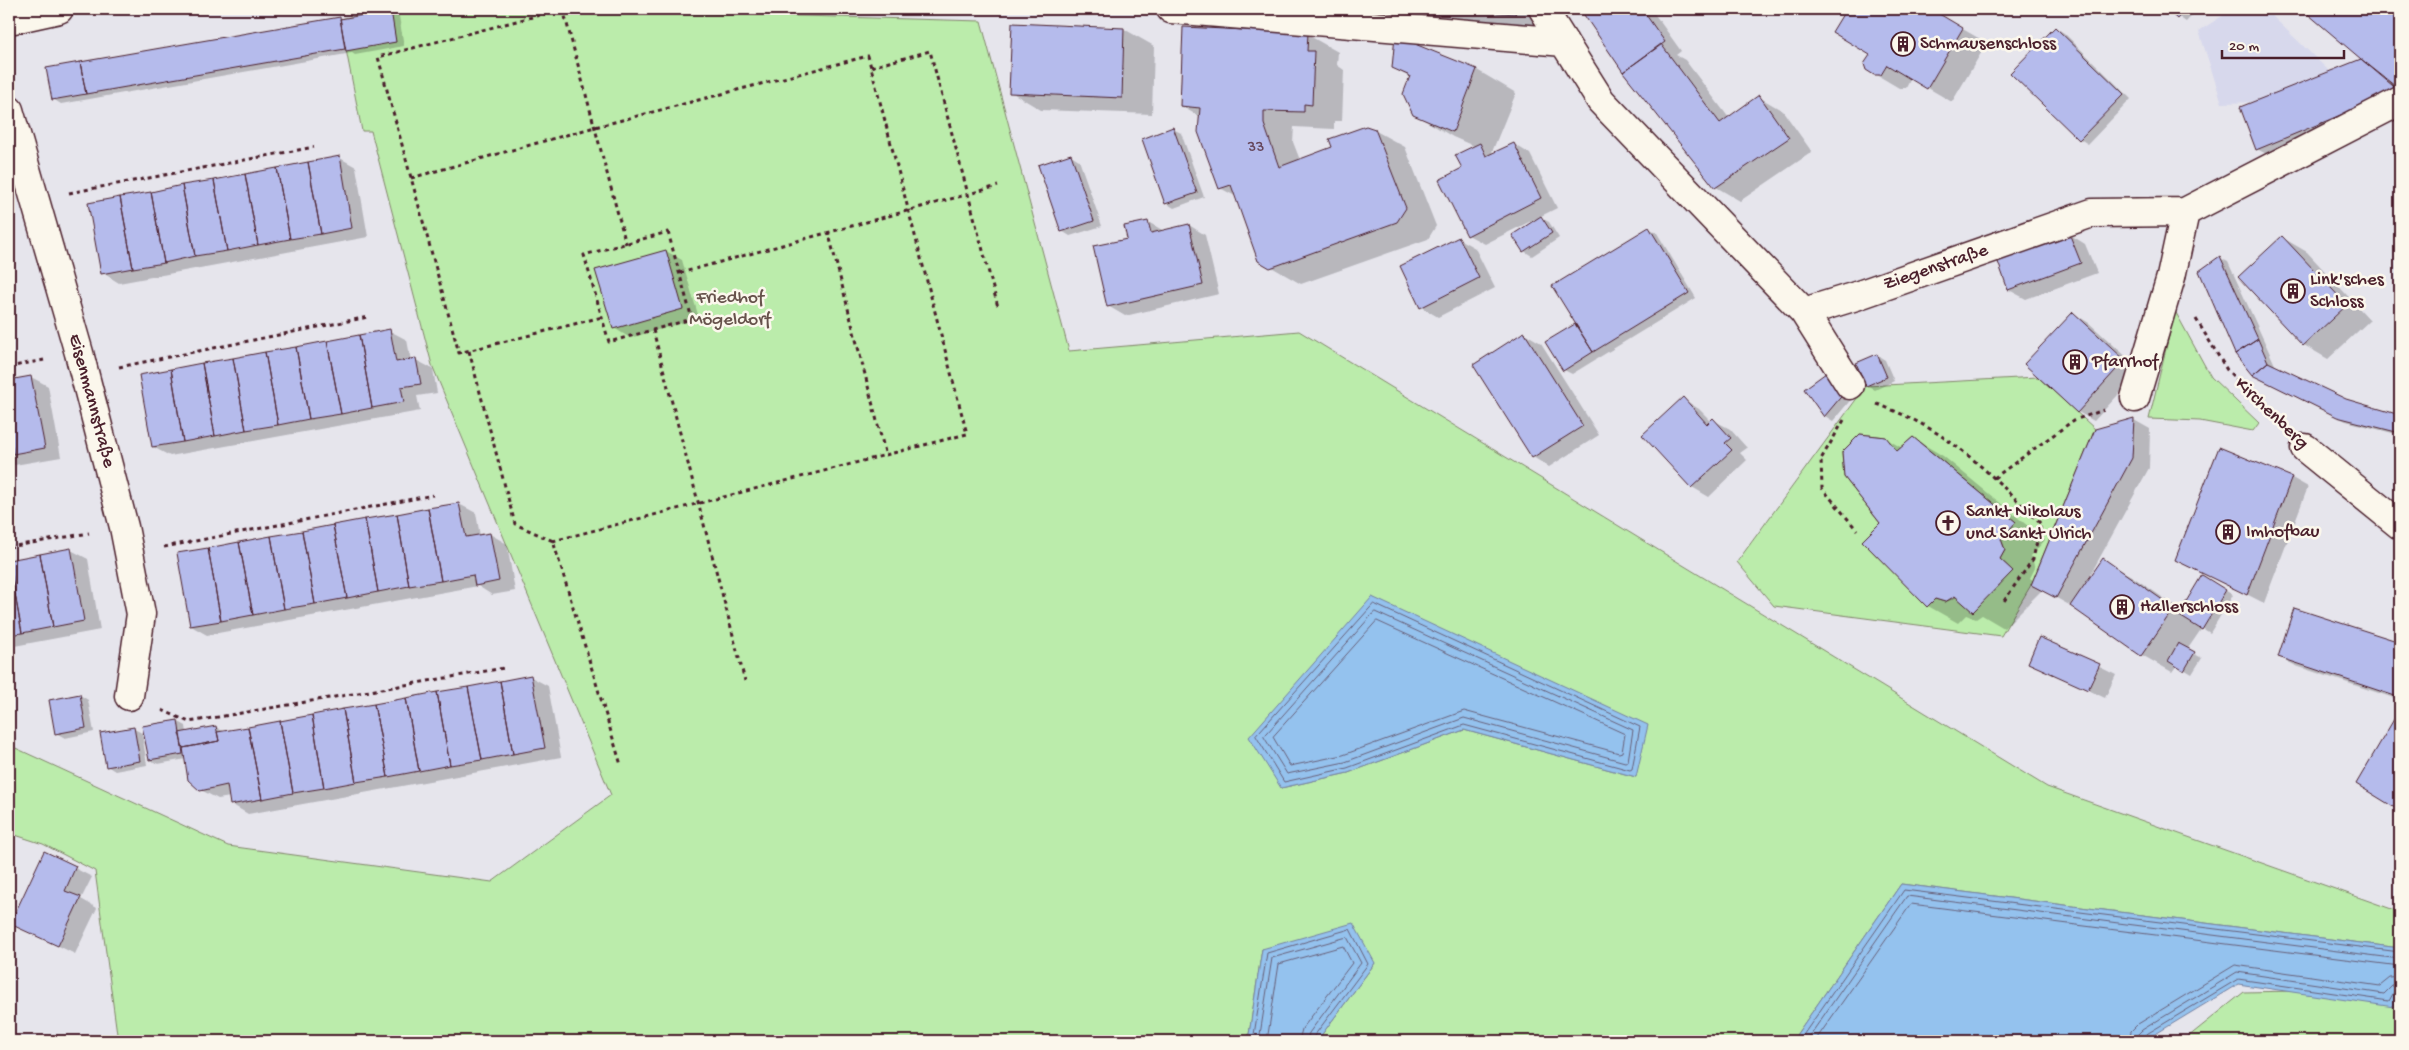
<svg xmlns="http://www.w3.org/2000/svg" width="2409" height="1050" font-family="'Gochi Hand',sans-serif">
  <style>
    .built { fill: #d7d8ec }
    .green { fill: #bbecab; stroke: #82866b; fill-rule: evenodd }
    .water { fill: #94c2ee; stroke: #7681a0 }
    .shadow { fill: #0003 }
    .lines { fill: none; stroke-linecap: round; stroke-linejoin: round }
    .shore { stroke: #686079; stroke-width: 1 }
    .building { fill: #b5bbec; stroke: #4a1f2b }
    .minor-casing { stroke: #4a1f2b; stroke-width: 31 }
    .path { stroke: #4a1f2b; stroke-width: 3; stroke-dasharray: 4 4; stroke-linecap: butt }
    .minor { stroke: #fbf7ec; stroke-width: 28 }
    .labels { text-anchor: middle; dominant-baseline: central; stroke-width: 5; stroke-linejoin: round; paint-order: stroke }
    .number-label { font-size: 16px; fill: #65465b }
    .poi-label { font-size: 19px; fill: #4a1f2b; stroke: #fbf7ec; text-anchor: start }
    .street-label { font-size: 19px; fill: #4a1f2b; stroke: #fbf7ec }
    .park-label { font-size: 19px; fill: #66524b; stroke: #fbf7ec }
  </style>
  <rect width="100%" height="100%" fill="#e6e5ec"/>
  <filter id="ink" filterUnits="userSpaceOnUse"><feTurbulence type="fractalNoise" baseFrequency=".02" numOctaves="2"/><feDisplacementMap in="SourceGraphic" scale="10" xChannelSelector="R" yChannelSelector="G"/><feConvolveMatrix kernelMatrix="1 2 1 2 8 2 1 2 1" color-interpolation-filters="sRGB"/></filter>
  <g filter="url(#ink)">
    <!-- built -->
    <path class="built" d="M2233,9H2265L2358,99L2222,103L2199,31Z"/>
    <!-- green -->
    <path class="green" d="M391,9H551L981,21L1069,351L1299,331L2047,787L2400,912V948L1901,884L1792,1041H1317L1375,963L1262,949L1248,1041H118L95,871L43,844L9,833V745L228,846L492,882L611,795L432,365L371,131H362L340,19ZM1372,597L1636,777L1464,730L1348,773L1281,788Z
      M2175,311L2211,377L2259,423L2253,431L2200,421L2149,419Z
      M2038,377L2095,429L2031,585L2001,636L1774,606L1737,562L1866,386ZM1860,434L1885,437L1897,451L1913,437L2016,522L2001,539L2005,550L2000,559L2013,571L1945,602L1935,599L1927,606L1862,541L1880,523L1844,477L1842,452Z
      M2400,989V1041H2183L2244,992Z"/>
    <!-- water -->
    <path class="water" d="M1372,597L1648,725L1636,777L1464,730L1348,773L1281,788L1249,737Z
      M1901,884L2400,948V996L2397,995L2394,1007L2238,984L2144,1041H1792Z
      M1353,923L1375,963L1317,1041H1248L1262,949Z"/>
    <!-- shadow -->
    <path class="shadow" d="M1421,9H1527L1538,27L1441,20Z
      M1581,9H1651L1681,51L1676,55L1685,60L1729,118L1759,97L1783,111L1812,152L1740,201L1716,187L1624,71Z
      M1847,9H1928L1987,43L1952,102L1911,78L1906,88H1899L1867,69L1872,54L1833,32Z
      M2167,9H2198L2186,22Z
      M2304,9H2400V106L2274,158L2257,149L2242,108L2364,60Z
      M391,12L399,16L404,46L355,55L352,53L61,104L53,99L339,18L343,20Z
      M1013,24L1124,29L1154,46L1152,114L1041,110L1011,92Z
      M2056,28L2064,33L2131,99L2088,144L2080,139L2012,73Z
      M1308,35L1338,52L1337,65L1344,70L1342,121H1334V129L1294,127L1293,142L1300,160L1374,130L1405,147L1436,226L1428,239L1301,284L1259,260L1237,197L1220,188L1200,117L1181,106Z
      M1397,38L1477,70L1516,93L1492,152L1495,153L1514,144L1530,154L1557,208L1539,217L1549,222L1559,238L1532,256L1524,251L1535,219L1485,244L1468,235L1464,169L1476,147L1453,137L1414,114L1411,78L1393,68Z
      M1173,129L1181,133L1204,197L1174,208L1166,203Z
      M1071,155L1079,160L1102,226L1070,236L1062,231Z
      M340,158L356,167L368,237L119,283L103,273Z
      M1148,222L1164,231L1189,225L1205,235L1219,294L1125,316L1108,306L1128,240Z
      M1649,228L1657,233L1696,298L1572,374L1564,370L1547,343L1577,324Z
      M2069,234L2085,244L2097,273L2026,299L2009,290Z
      M2283,238L2307,252L2370,320L2328,359L2304,345Z
      M1459,239L1475,248L1495,288L1438,317L1421,307Z
      M666,251L682,260L699,318L630,338L614,328Z
      M2220,258L2228,262L2276,367L2345,400L2400,416V435L2346,421L2262,380Z
      M2073,313L2089,323L2141,370L2094,421L2078,412Z
      M390,331L407,340L411,361L416,360L433,369L437,393L417,396L420,411L170,456L153,447Z
      M1524,333L1541,343L1599,435L1549,467L1533,457Z
      M1877,355L1885,360L1894,381L1875,390L1867,385Z
      M31,377L48,386L61,457L9,466V381Z
      M1806,389L1853,397L1833,421L1825,416Z
      M1683,399L1699,409L1711,421L1713,420L1730,429L1747,448L1740,453L1747,460L1709,497L1692,487Z
      M2134,420L2150,429L2149,468L2088,579L2090,580L2103,560L2133,577L2182,611L2203,577L2233,595L2210,633L2202,628L2187,650L2202,658L2192,674L2177,665L2172,672L2142,655L2071,606L2042,590L2004,628L1982,615L1976,619L1966,615L1958,623L1928,606L1882,524L1885,438L1902,448L1913,438L1943,456L2045,540L2031,556L2035,568L2030,578L2034,581Z
      M2220,449L2292,478L2308,487L2264,603L2177,559Z
      M459,504L476,513L480,536L490,534L507,544L515,591L492,595L478,586L207,635L191,626Z
      M71,550L88,559L100,630L9,647V561Z
      M2294,609L2400,644V700L2296,666L2279,657Z
      M2040,638L2116,675L2105,698L2030,662Z
      M531,677L548,686L561,757L248,814L231,804L230,797L218,799L201,790L186,759L158,764L150,760L177,721L186,726L187,733L216,727L224,732Z
      M80,695L88,700L94,732L65,738L56,733Z
      M2400,712V809L2358,784Z
      M134,729L142,733L147,765L115,771L107,766Z
      M45,853L92,877L81,899L97,908L75,954L12,923Z"/>
    <g class="lines">
      <!-- shore -->
      <path class="shore" d="M1374,604L1640,727L1632,769L1630,770L1464,725L1347,768L1284,782L1256,736Z
        M1375,612L1633,730L1628,761L1625,762L1464,718L1345,762L1287,774L1264,737Z
        M1377,621L1625,734L1622,752L1619,753L1464,711L1343,755L1290,766L1273,737Z
        M1253,1041L1267,953L1350,929L1368,964L1314,1036L1313,1041
        M1259,1041L1272,958L1347,937L1361,963L1309,1033L1307,1041
        M1267,1041L1279,964L1343,946L1352,963L1302,1029L1299,1041
        M1799,1041L1904,890L2400,952
        M1806,1041L1907,896L2400,959
        M1815,1041L1911,904L2400,966
        M2129,1041L2131,1031L2138,1024L2235,965L2380,986L2390,978L2400,977
        M2136,1041L2138,1034L2142,1030L2237,972L2384,994L2392,986L2400,984
        M2143,1041L2145,1035L2238,979L2389,1001L2394,992L2400,991"/>
    </g>
    <!-- building -->
    <path class="building" d="M1441,9H1512L1516,14Z
      M1580,9H1642L1665,42L1623,72Z
      M1846,9H1931L1963,28L1927,89L1887,65L1881,75H1874L1866,70L1864,64L1870,55L1832,32Z
      M2166,9H2186L2177,19Z
      M2302,9H2400V90L2361,59Z
      M391,10L396,42L346,51L340,19Z
      M340,17L345,49L86,94L80,62Z
      M1012,23L1124,28L1122,98L1009,93Z
      M1183,27L1308,33L1307,51H1314L1312,105L1304,104V112L1264,111V124L1279,167L1332,147L1329,139L1366,126L1375,129L1406,208L1397,222L1270,268L1258,261L1231,185L1219,189L1198,132L1200,108L1180,106Z
      M2055,27L2124,94L2079,140L2010,73Z
      M1395,36L1477,69L1453,132L1413,115L1403,94L1410,76L1392,68Z
      M1661,44L1720,123L1759,95L1789,138L1715,188L1623,72Z
      M2361,59L2399,91L2256,150L2240,107Z
      M80,62L86,94L52,100L46,68Z
      M1173,127L1197,193L1165,204L1142,139Z
      M1480,143L1486,156L1514,143L1541,198L1467,236L1439,180L1462,168L1455,155Z
      M1071,154L1094,221L1061,232L1038,165Z
      M340,156L352,228L321,234L308,162Z
      M308,162L321,234L290,239L277,168Z
      M277,168L290,239L258,245L245,174Z
      M245,174L258,245L227,251L214,180Z
      M214,180L227,251L195,256L182,185Z
      M182,185L195,256L164,263L151,192Z
      M151,192L164,263L133,268L120,197Z
      M120,197L133,268L101,274L88,203Z
      M1541,216L1552,233L1523,252L1512,235Z
      M1148,221L1151,233L1189,224L1203,285L1107,307L1093,246L1127,239L1124,226Z
      M1649,227L1689,293L1593,352L1552,286Z
      M2069,233L2081,263L2008,290L1997,259Z
      M2282,236L2347,305L2303,346L2238,277Z
      M1459,237L1479,278L1420,308L1400,266Z
      M666,250L683,309L613,329L595,270Z
      M2220,256L2258,339L2235,354L2199,271Z
      M2073,312L2125,360L2077,413L2024,364Z
      M1575,324L1593,352L1563,371L1545,342Z
      M390,329L396,362L416,358L421,384L401,387L404,402L372,408L359,335Z
      M1524,332L1583,426L1532,458L1473,365Z
      M359,335L372,408L341,414L327,341Z
      M2258,339L2268,362L2252,375L2235,354Z
      M327,341L341,414L309,419L296,347Z
      M296,347L309,419L278,425L265,352Z
      M265,352L278,425L246,430L233,358Z
      M1877,354L1887,377L1866,386L1856,363Z
      M233,358L246,430L215,436L202,363Z
      M2268,362L2346,399L2400,415V433L2337,417L2252,375Z
      M202,363L215,436L183,442L171,369Z
      M171,369L183,442L152,447L139,375Z
      M1830,370L1845,392L1824,417L1804,389Z
      M31,376L45,448L13,454L9,428V380Z
      M1683,397L1707,424L1713,418L1731,438L1725,443L1732,450L1691,488L1642,435Z
      M2134,418L2132,458L2056,598L2031,585L2095,429Z
      M1860,434L1886,437L1897,451L1913,437L2016,522L2001,539L2005,550L2000,559L2013,571L1973,612L1955,596L1945,602L1935,599L1927,607L1862,541L1880,523L1844,477L1842,452Z
      M2219,447L2292,477L2247,595L2175,560Z
      M459,503L466,537L490,533L499,581L475,586L473,575L441,581L428,508Z
      M428,508L441,581L409,586L397,514Z
      M397,514L409,586L378,592L365,519Z
      M365,519L378,592L347,598L333,525Z
      M333,525L347,598L315,604L302,531Z
      M302,531L315,604L284,609L271,536Z
      M271,536L284,609L253,615L239,542Z
      M239,542L253,615L221,621L208,548Z
      M71,548L84,621L53,627L40,554Z
      M208,548L221,621L190,626L177,553Z
      M40,554L53,627L22,633L9,560Z
      M2103,558L2174,608L2141,656L2070,606Z
      M9,563L22,633L9,635Z
      M2202,575L2226,590L2202,630L2178,615Z
      M2294,608L2400,642V690L2398,697L2278,657Z
      M2039,637L2100,664L2088,690L2028,663Z
      M2178,643L2195,652L2184,671L2168,661Z
      M531,675L545,748L513,754L500,681Z
      M500,681L513,754L482,760L468,687Z
      M468,687L482,760L450,765L437,692Z
      M437,692L450,765L419,771L406,698Z
      M80,694L86,728L55,734L49,700Z
      M406,698L419,771L388,777L374,704Z
      M374,704L388,777L356,782L343,709Z
      M343,709L356,782L324,788L312,715Z
      M2400,709V811L2356,784Z
      M312,715L324,788L293,793L280,721Z
      M178,720L183,754L149,760L142,726Z
      M280,721L293,793L262,799L248,727Z
      M216,726L219,741L183,748L179,733Z
      M134,727L140,761L106,767L100,733Z
      M248,727L262,799L230,805L227,785L200,791L188,780L183,748L219,741L217,732Z
      M44,851L76,866L65,891L81,897L58,946L10,924Z"/>
    <g class="lines">
      <!-- minor casing -->
      <g class="minor-casing">
        <path id="minor" d="M1171,9L1564,42
          M1543,9L1601,101L1804,312L1850,385
          M9,20L59,9
          M9,110L79,353L124,527L141,614L129,696
          M1804,312L1856,296L2092,213L2185,212L2400,101
          M2135,398L2171,277L2185,212
          M2305,448L2400,525"/>
      </g>
      <!-- path -->
      <path class="path" d="M563,9L378,57L459,353L602,317
        M563,9L626,244
        M871,67L930,51L998,307
        M411,178L595,127L868,56L967,434L553,541
        M69,193L314,147
        M828,231L886,456
        M668,232L692,319L609,342L584,255Z
        M680,273L998,186
        M2196,319L2227,370L2282,424
        M653,330L745,681
        M469,351L515,524L553,541L621,765
        M9,367L44,360
        M119,367L368,317
        M1877,404C1951,431 1987,471 2041,524L2033,559L2004,601
        M1844,420L1821,459L1822,488L1857,530
        M1994,478L2074,420L2104,410
        M9,547L89,533
        M164,547L433,495
        M162,710L189,722L504,668"/>
      <!-- minor -->
      <use href="#minor" class="minor"/>
    </g>
  </g>
  <!-- icons -->
  <defs>
    <g id="building-ring" transform="scale(1.25)"><circle r="9.5" fill="#fbf7ec" stroke="#4a1f2b" stroke-width="1.5"/><path d="M-4-6H4V6H1V3H-1V6H-4ZM-2.5-4.3h1.7v1.8h-1.7ZM.8-4.3h1.7v1.8H.8ZM-2.5-1h1.7V.8h-1.7ZM.8-1h1.7V.8H.8Z" fill="#4a1f2b"/></g>
    <g id="church-ring" transform="scale(1.25)"><circle r="9.5" fill="#fbf7ec" stroke="#4a1f2b" stroke-width="1.5"/><path d="M-1.2-6h2.4v3.5h3.3v2.4h-3.3V6h-2.4V-.1h-3.3v-2.4h3.3Z" fill="#4a1f2b"/></g>
  </defs>
  <g fill-rule="evenodd">
    <use href="#building-ring" x="1903" y="44"/>
    <use href="#building-ring" x="2293" y="291"/>
    <use href="#building-ring" x="2075" y="362"/>
    <use href="#church-ring" x="1948" y="523"/>
    <use href="#building-ring" x="2228" y="532"/>
    <use href="#building-ring" x="2122" y="607"/>
  </g>
  <g class="labels">
    <!-- number labels -->
    <g class="number-label">
      <text x="1256" y="148">33</text>
    </g>
    <!-- poi labels -->
    <g class="poi-label">
      <text x="1920" y="44">Schmausenschloss</text>
      <text x="2310" y="280">Link'sches<tspan x="2310" dy="22">Schloss</tspan></text>
      <text x="2092" y="362">Pfarrhof</text>
      <text x="1966" y="512">Sankt Nikolaus<tspan x="1966" dy="22">und Sankt Ulrich</tspan></text>
      <text x="2246" y="532">Imhofbau</text>
      <text x="2140" y="607">Hallerschloss</text>
    </g>
    <!-- street labels -->
    <g class="street-label">
      <text transform="translate(1936 268) rotate(-19)">Ziegenstraße</text>
      <text transform="translate(91 401) rotate(75)">Eisenmannstraße</text>
      <text transform="translate(2271 414) rotate(44)">Kirchenberg</text>
    </g>
    <!-- park labels -->
    <g class="park-label">
      <text x="730" y="298">Friedhof<tspan x="730" dy="22">Mögeldorf</tspan></text>
    </g>
  </g>
  <!-- margin -->
  <rect width="2409" height="1050" fill="none" stroke="#fbf7ec" stroke-width="30"/>
  <rect x="15" y="15" width="2379" height="1020" fill="none" stroke="#4a1f2b" stroke-width="2" filter="url(#ink)"/>
  <!-- scale -->
  <path d="M2222 50v8h122v-8" fill="none" stroke="#4a1f2b" stroke-width="2.5"/>
  <text x="2229" y="50" font-size="15" fill="#4a1f2b" stroke="#fbf7ec" stroke-width="4" paint-order="stroke">20 m</text>
</svg>
